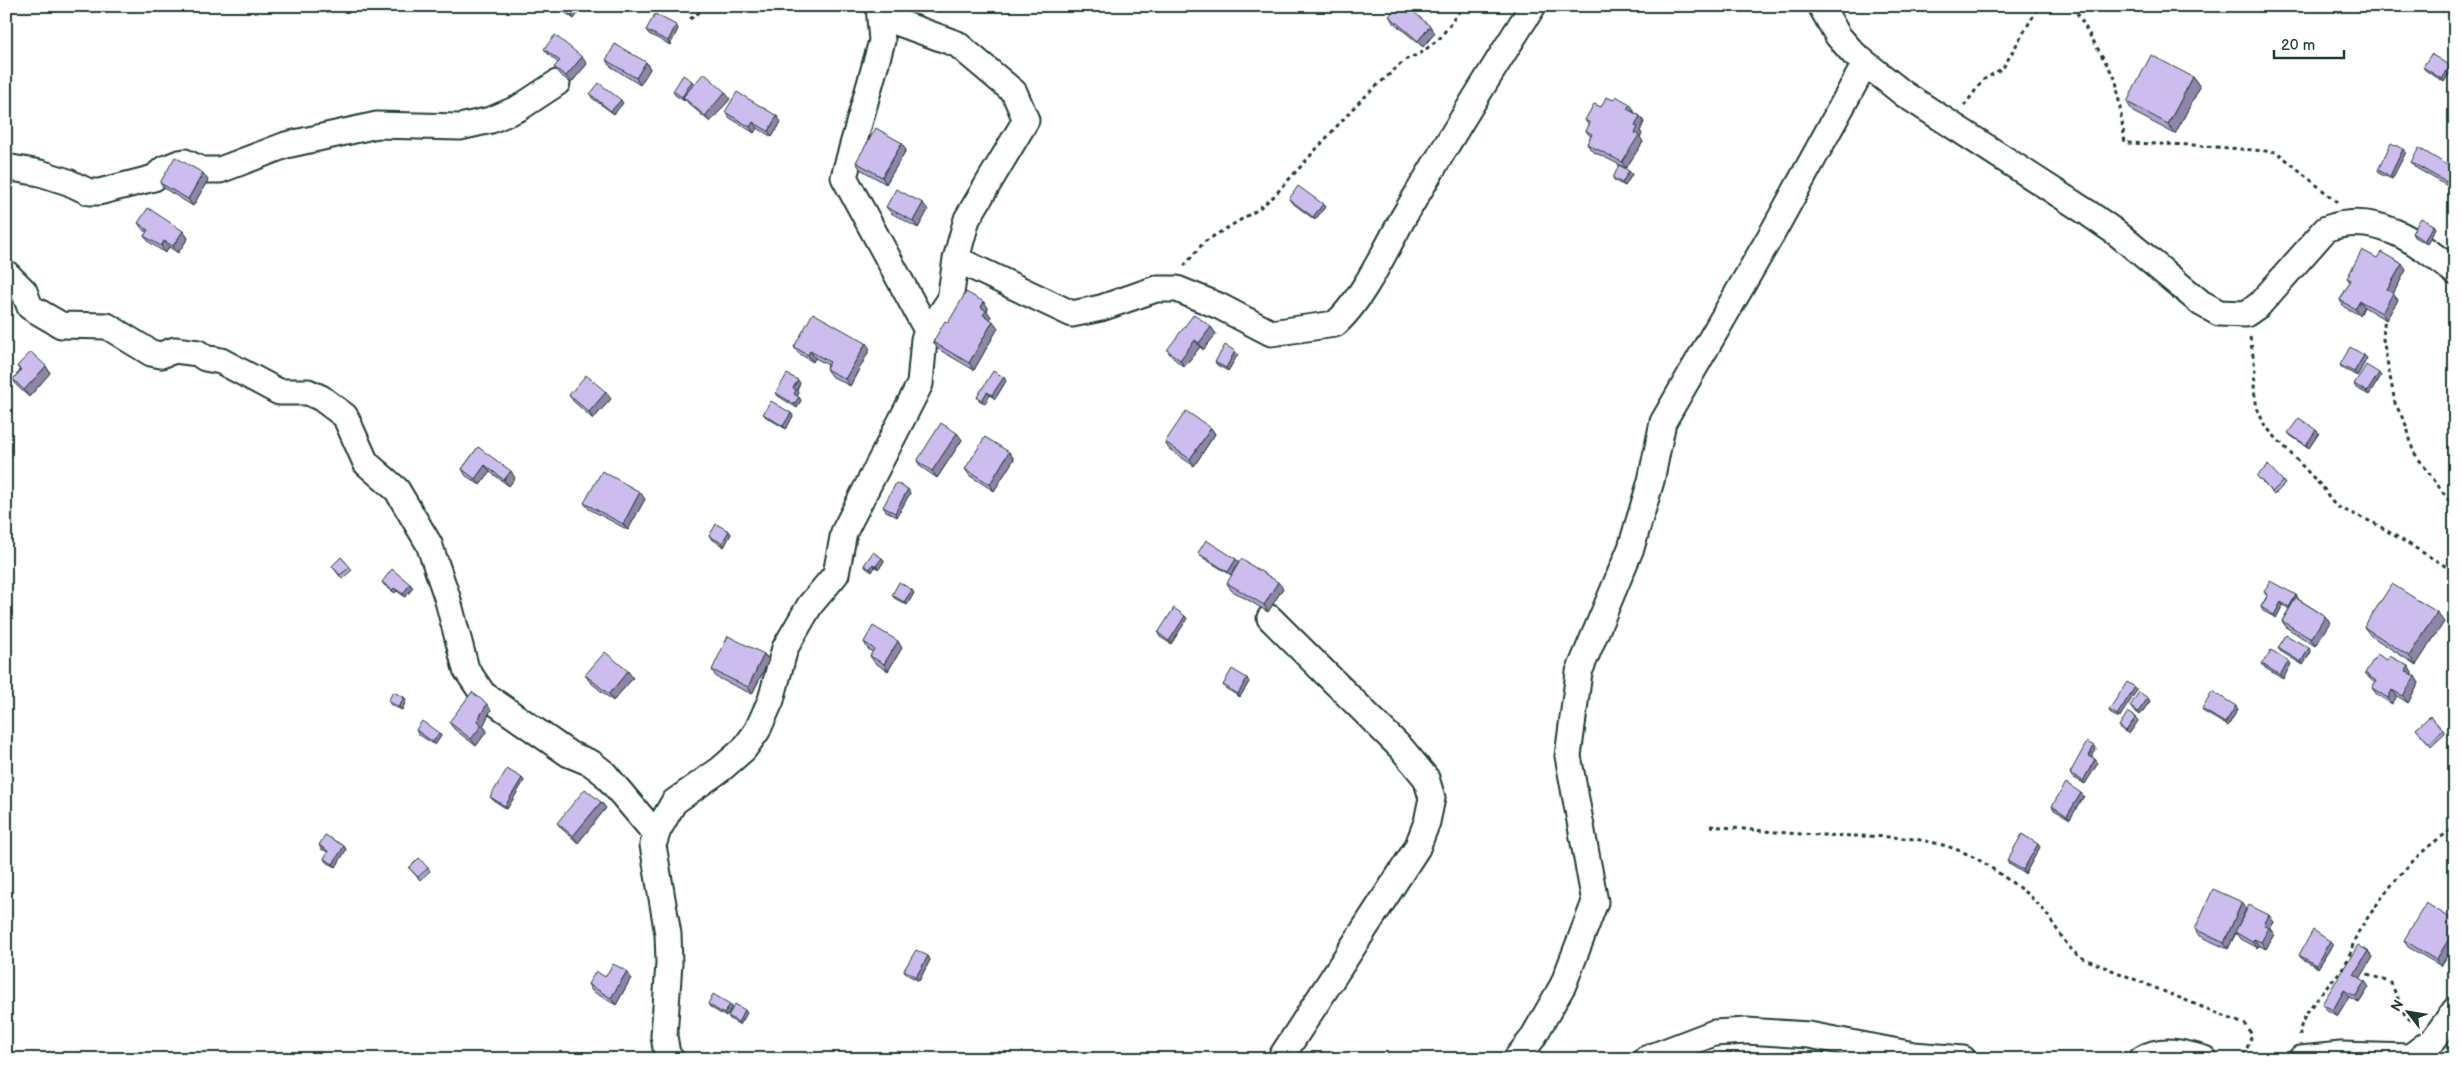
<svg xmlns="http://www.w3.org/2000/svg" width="2461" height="1065" font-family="'Balsamiq Sans',sans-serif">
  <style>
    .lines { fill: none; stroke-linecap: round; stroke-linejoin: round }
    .minor-casing { stroke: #1f3d34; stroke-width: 29 }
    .path { stroke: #1f3d34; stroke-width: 3; stroke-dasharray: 4 4; stroke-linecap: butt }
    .minor { stroke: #fff; stroke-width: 25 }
    .wall { fill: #b0a3cd; stroke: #1f3d34 }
    .shaded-wall { fill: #9084a7; stroke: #1f3d34 }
    .building { fill: #cdbdee; stroke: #1f3d34 }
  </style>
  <rect width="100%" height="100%" fill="#fff"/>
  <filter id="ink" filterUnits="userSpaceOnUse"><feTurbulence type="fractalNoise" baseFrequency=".02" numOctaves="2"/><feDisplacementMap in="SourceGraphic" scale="10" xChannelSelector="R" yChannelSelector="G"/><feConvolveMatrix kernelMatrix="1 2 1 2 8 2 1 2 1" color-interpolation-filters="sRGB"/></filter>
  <g filter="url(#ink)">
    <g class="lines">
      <!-- minor casing -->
      <g class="minor-casing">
        <path id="minor" d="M879,6L882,41L844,177L928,332
          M1821,6L1838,36L1854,54L1904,94L2088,213L2118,234L2201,303L2219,313L2246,314L2259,305L2326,229C2376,210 2417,242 2455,272
          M880,16L957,44L1014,92L1026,120L967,219L956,259
          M6,167L40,173L68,182L89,192H99L154,178L164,169L179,163L185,162L202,170H220L286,145L377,125L460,127L491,120L519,108L557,83
          M6,273L24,291L30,307L61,325L107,326L151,353L161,355L175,350L198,353L205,358L221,361L279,392H308L321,398L345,416L366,463L397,490L429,544L447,597L466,669L483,694L569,754L591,763L604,773L649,826L658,830
          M1270,618L1402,749L1426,778L1432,798L1427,822L1417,848L1280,1059
          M671,1059L667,1054L664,1036L669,963L668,934L653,845L658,830L674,802L721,769L744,749L757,731L771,700L785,648L810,605L836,574L844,532L920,384L924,339L950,300L956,259L1072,314L1101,308L1156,289H1177L1219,306L1271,333L1335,324C1361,302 1386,249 1403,218C1445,147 1488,76 1533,6
          M1516,1059L1532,1039L1563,985L1595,902L1568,756L1579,672L1631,548L1651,481L1663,422L1774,230L1865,64
          M1646,1059L1714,1033L1746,1031L1809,1035L1914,1055L1963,1059
          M2142,1059C2161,1047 2184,1053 2204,1059
          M2301,1059L2341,1055L2410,1057L2434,1039L2455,1010"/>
      </g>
      <!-- path -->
      <path class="path" d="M2073,6L2116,80L2125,143L2193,145L2277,152L2337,202
        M690,19L708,6
        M1964,106L1983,80L2003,68L2039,6
        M1184,266L1204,242L1257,210L1274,196L1357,104L1405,60L1421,53L1440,38L1463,6
        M2385,314L2383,339L2395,403L2407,427L2413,451L2452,505L2455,521
        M2250,337L2255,368L2254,390L2257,408L2265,426L2324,489L2330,500L2338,507L2374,523L2455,572
        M1710,826C1748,829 1786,834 1824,835C1883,838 1934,831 1987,865C2003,876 2024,890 2038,904C2055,921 2061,943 2080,957L2246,1025L2252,1035L2243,1059
        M2360,971L2391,983L2405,1015L2414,1023
        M2300,1036C2298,1013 2332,984 2344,966C2351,956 2352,942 2359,931C2384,892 2415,851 2455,828"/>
      <!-- minor -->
      <use href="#minor" class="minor"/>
    </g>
    <!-- wall -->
    <path class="wall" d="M558,6H583L574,19L560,9Z
      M1389,16L1435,33L1423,47L1394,23Z
      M676,25L678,29L670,45L649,34L646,30Z
      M544,49L587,64L571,83L559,74L554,67L558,63L549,55Z
      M606,60L646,62L650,69L640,85L610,66Z
      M2423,67L2452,69L2444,82L2425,70Z
      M2193,77L2200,87L2175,134L2133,112L2127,102Z
      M694,84L730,99L710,122L688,103L685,99L684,101L675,95L673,91Z
      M590,94L623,103L614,114L592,98Z
      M1601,107L1634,110V112L1640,116L1644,122L1640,131L1642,134L1640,137L1643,142L1626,168L1592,151L1587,144L1591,137L1586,131L1589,126L1585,120Z
      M725,112L781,122L772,137L757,128L754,133L730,118Z
      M2403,149L2406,152L2392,179L2380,174L2378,170Z
      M906,150L886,184L860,169L856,162Z
      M2411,162L2455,170V182L2451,188L2416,168Z
      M1632,174L1625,186L1615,181L1613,178Z
      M208,180L193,206L165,189L160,183Z
      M1289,199L1323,204L1325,207L1315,220L1291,202Z
      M886,207L928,210L918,228L891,213Z
      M138,223L183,231L188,238L178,253L169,247L165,253L149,242L144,236L147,232L143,230Z
      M2434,225L2436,228L2427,244L2414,237L2412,233Z
      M2377,258L2406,270L2393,294L2398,300L2386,320L2364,307L2360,315L2344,307L2340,300L2350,282L2347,278Z
      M984,302L988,308L987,311L991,317L990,319L998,328L974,370L938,349L933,342L948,323Z
      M1211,327L1216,334L1203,350L1200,347L1184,367L1172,357L1167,350Z
      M794,347L870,349L850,386L831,376L826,369L828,365L815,358L813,362L798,353Z
      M1235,351L1238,354L1228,371L1217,365L1215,362Z
      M2364,355L2367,358L2357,376L2342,368L2340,365Z
      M17,366H46L50,373L29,397L17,386L13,379L20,371Z
      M2381,376L2369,395L2356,388L2354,384Z
      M1006,381L995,399L990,395L985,404L979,400L977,397Z
      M800,383L797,390L799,393L797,396L801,400L797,408L778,396L776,393Z
      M569,395L611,399L593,419L573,401Z
      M791,413L793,416L786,429L766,417L763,414Z
      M1211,428L1215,434L1194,466L1169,449L1165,442Z
      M2316,430L2319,433L2309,448L2291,436L2288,433Z
      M957,433L962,440L937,478L921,467L917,461Z
      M478,447L515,478L509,486L490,472L480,485L466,476L462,469Z
      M1009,452L1014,459L994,491L970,476L965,469Z
      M2257,476L2283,481L2285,484L2274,495Z
      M910,493L897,517L886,511L883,507Z
      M645,499L628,530L589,509L584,503Z
      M729,531L731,534L724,547L712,539L709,536Z
      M1198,553L1236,559L1239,562L1231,575L1200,556Z
      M341,557L352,570L342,579L332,566Z
      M882,558L884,561L879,569L875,567L872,572L866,568L864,565Z
      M382,582L410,584L413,588L405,597L397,591L395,593L384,585Z
      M1227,583L1283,588L1268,612L1231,590Z
      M2264,592L2296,595L2298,599L2325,616L2330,622L2315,646L2287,628L2282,621L2289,609L2283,605L2276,618L2263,611L2261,607L2267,596Z
      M914,593L907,605L894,598L892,595Z
      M1185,616L1187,619L1171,644L1160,637L1158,633Z
      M2444,622L2416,665L2371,636L2364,627Z
      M864,642L902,648L888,671L875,663L870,656L873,652L868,649Z
      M2278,648L2311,652L2303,665L2280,651Z
      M764,654L769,660L752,694L716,677L712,670Z
      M2387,660L2408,666L2412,673V674L2419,683L2408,703L2397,696L2392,704L2377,695L2372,688L2375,683L2370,679L2365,673Z
      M2262,664H2291L2283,679L2265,668Z
      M585,675L633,678L613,701L590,682Z
      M1249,682L1240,697L1225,688L1223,685Z
      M2135,687L2137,690L2119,718L2111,714L2109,710Z
      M404,697L406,700L402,710L391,705L388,701Z
      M2150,701L2140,715L2132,709L2130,706Z
      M2202,709H2238L2228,726L2204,712Z
      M491,710L483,726L487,731L476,746L454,729L449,722Z
      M2138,721L2129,734L2122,730L2119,726Z
      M2416,729L2443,730L2445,733L2431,746Z
      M416,730L439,733L441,736L435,745L418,734Z
      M2096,749L2092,757L2098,763L2085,784L2072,777L2070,773Z
      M522,778L524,781L507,809L493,800L490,797Z
      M2081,793L2084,796L2070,819L2054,810L2052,806Z
      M601,802L606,808L578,843L562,829L557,823Z
      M319,845L344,846L346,850L336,867L326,862L324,859L328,852L321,849Z
      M2040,847L2025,874L2009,864L2007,861Z
      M409,868H428L430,871L420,880Z
      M2242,902L2246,909L2242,919L2274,922L2270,929L2274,934L2266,949L2258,945L2257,948L2240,939L2236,933L2228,949L2199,936L2195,929Z
      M2455,921V943L2441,966L2408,947L2404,940Z
      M2333,944L2318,968L2301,958L2299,955Z
      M2368,951L2373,957L2360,978L2369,987L2359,1003L2349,997L2337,1016L2327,1010L2322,1004Z
      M928,956L930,960L919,981L906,974L904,970Z
      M605,977L631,978L616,1005L592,991L588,984Z
      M708,1004L732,1007L726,1017L710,1007Z
      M747,1013L740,1025L730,1019L728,1016Z"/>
    <!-- shaded-wall -->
    <path class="shaded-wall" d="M579,6H583L574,19L572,16Z
      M676,25L678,29L670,45L668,41Z
      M1430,26L1435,33L1423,47L1418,41Z
      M582,57L587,64L571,83L566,76Z
      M646,62L650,69L640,85L636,78Z
      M2450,66L2452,69L2444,82L2442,79Z
      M2193,77L2200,87L2175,134L2168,124Z
      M692,81L694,85L683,97L685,99L684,101L682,97Z
      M725,92L730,99L710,122L705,116Z
      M621,100L623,103L614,114L611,111Z
      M1630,104L1634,110L1632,115L1627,109Z
      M777,116L781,122L772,137L768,131Z
      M1640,116L1644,122L1640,131L1642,134L1640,137L1643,142L1626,168L1622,162L1635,133V126Z
      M753,122L757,128L754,133L750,127Z
      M902,143L906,150L886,184L882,177Z
      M2403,149L2406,152L2392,179L2390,176Z
      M2454,169L2455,170V182L2451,188L2446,182Z
      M1629,171L1632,174L1625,186L1622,183Z
      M203,173L208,180L193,206L188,199Z
      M923,203L928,210L918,228L913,221Z
      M1323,204L1325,207L1315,220L1313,217Z
      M2434,225L2436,228L2427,244L2424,241Z
      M183,231L188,238L178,253L173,246Z
      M164,241L169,247L165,253L161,246Z
      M2402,264L2406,270L2393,294L2398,300L2386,320L2382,313L2387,290Z
      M2360,301L2364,307L2360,315L2355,309Z
      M984,302L988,308L987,311L991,317L988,322L983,315L981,307Z
      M993,321L998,328L974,370L969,363Z
      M1211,327L1216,334L1203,350L1199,343Z
      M1195,340L1200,347L1184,367L1180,360Z
      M866,343L870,349L850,386L845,379Z
      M810,351L815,358L813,362L808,355Z
      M1235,351L1238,354L1228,371L1226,368Z
      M2364,355L2367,358L2357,376L2354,372Z
      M46,366L50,373L29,397L24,390Z
      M2379,373L2381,376L2369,395L2367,392Z
      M1004,377L1006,381L995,399L992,395Z
      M798,380L800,383L797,390L799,393L796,397L794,394L793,388Z
      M606,392L611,399L593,419L589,412Z
      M987,392L990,395L985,404L982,400Z
      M799,397L801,400L797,408L794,404Z
      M791,413L793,416L786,429L783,426Z
      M1211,428L1215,434L1194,466L1190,459Z
      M2316,430L2319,433L2309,448L2306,445Z
      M957,433L962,440L937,478L932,471Z
      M1009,452L1014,459L994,491L990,484Z
      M485,465L490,472L480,485L475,479Z
      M511,471L515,478L509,486L504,480Z
      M908,489L910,493L897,517L895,513Z
      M640,492L645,499L628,530L623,524Z
      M729,531L731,534L724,547L722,543Z
      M882,558L884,561L879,569L876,566Z
      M1236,559L1239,562L1231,575L1228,572Z
      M873,564L875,567L872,572L870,569Z
      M1278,582L1283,588L1268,612L1264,605Z
      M410,584L413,588L405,597L403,594Z
      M394,588L397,591L395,593L392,590Z
      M912,590L914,593L907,605L904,602Z
      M2296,595L2298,598L2291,610L2289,607Z
      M2281,602L2283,605L2276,618L2274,615Z
      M2437,612L2444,622L2416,665L2409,656Z
      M1185,616L1187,619L1171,644L1169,641Z
      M2325,616L2330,622L2315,646L2311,639Z
      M898,641L902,648L888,671L884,664Z
      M2309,648L2311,652L2303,665L2301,662Z
      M764,654L769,660L752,694L748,687Z
      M2289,661L2291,664L2283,679L2280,675Z
      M2408,666L2412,673L2410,677L2405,671Z
      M628,671L633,678L613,701L609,694Z
      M2415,676L2419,683L2408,703L2403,696Z
      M1247,678L1249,682L1240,697L1238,694Z
      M2135,687L2137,690L2119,718L2117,715Z
      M2392,690L2397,696L2392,704L2388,698Z
      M404,697L406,700L402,710L399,707Z
      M2148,698L2150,701L2140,715L2138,712Z
      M487,704L491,710L483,726L487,731L476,746L471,739L477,721Z
      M2236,706L2238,709L2228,726L2225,723Z
      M2136,717L2138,721L2129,734L2126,731Z
      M439,733L441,736L435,745L433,742Z
      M2094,746L2096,749L2091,759L2089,756Z
      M2095,759L2098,763L2085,784L2083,781Z
      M522,778L524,781L507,809L505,806Z
      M2081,793L2084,796L2070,819L2067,816Z
      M601,802L606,808L578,843L573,836Z
      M2038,844L2040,847L2025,874L2023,870Z
      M344,846L346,850L336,867L333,864Z
      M2242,902L2246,909L2228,949L2224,943Z
      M2269,915L2274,922L2270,929L2274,934L2266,949L2261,942L2264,925Z
      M2455,929V943L2441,966L2436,960Z
      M2254,939L2258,945L2257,948L2252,942Z
      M2330,941L2333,944L2318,968L2316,965Z
      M2368,951L2373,957L2359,981L2354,974Z
      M928,956L930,960L919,981L916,977Z
      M627,971L631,978L616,1005L611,998Z
      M2365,981L2369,987L2359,1003L2355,997Z
      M2344,990L2349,997L2337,1016L2333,1010Z
      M730,1004L732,1007L726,1017L724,1014Z
      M745,1010L747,1013L740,1025L738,1022Z"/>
    <!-- building -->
    <path class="building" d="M558,6H579L572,16Z
      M1398,6H1407L1430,26L1418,41L1389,16Z
      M655,14L676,25L668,41L646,30Z
      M555,35L582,57L566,76L554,67L560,61L544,49Z
      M615,44L646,62L636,78L606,60Z
      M2431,54L2450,66L2442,79L2423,67Z
      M2151,55L2193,77L2168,124L2127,102Z
      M704,73L725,92L705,116L683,97Z
      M683,75L692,81L682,97L673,91Z
      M599,83L621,100L611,111L590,94Z
      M737,92L777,116L768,131L753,122L750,127L725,112Z
      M1616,96L1630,104L1627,109L1640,116L1635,126L1638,127L1635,133L1639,135L1622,162L1587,144L1592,134L1586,131L1590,123L1585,120L1594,104L1601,107L1606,97L1614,100Z
      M876,128L902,143L882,177L856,162Z
      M2391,143L2403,149L2390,176L2378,170Z
      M2419,148L2454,169L2446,182L2411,162Z
      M175,157L203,173L188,199L160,183Z
      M1619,165L1629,171L1622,183L1613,178Z
      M1298,186L1323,204L1313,217L1289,199Z
      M896,189L923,203L913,221L886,207Z
      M148,208L183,231L173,246L164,241L161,246L144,236L148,230L138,223Z
      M2421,218L2434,225L2424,241L2412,233Z
      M2362,250L2377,258L2381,252L2402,264L2387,290L2393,293L2382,313L2360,301L2355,309L2340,300L2351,280L2347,278Z
      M966,292L984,302L981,307L986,311L983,315L993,321L969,363L933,342L945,321L948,323Z
      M813,313L866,343L845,379L826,369L830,362L810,351L808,355L794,347Z
      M1194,314L1211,327L1199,343L1195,340L1180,360L1167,350Z
      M1225,345L1235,351L1226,368L1215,362Z
      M2350,347L2364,355L2354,372L2340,365Z
      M31,352L46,366L24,390L13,379L21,370L17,366Z
      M2366,365L2379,373L2367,392L2354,384Z
      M993,371L1004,377L992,395L987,392L982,400L977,397Z
      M787,374L798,380L793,388L796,390L794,394L799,397L794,404L776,393Z
      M586,375L606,392L589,412L569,395Z
      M771,401L791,413L783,426L763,414Z
      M1186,411L1211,428L1190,459L1165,442Z
      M2299,418L2316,430L2306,445L2288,433Z
      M941,423L957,433L932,471L917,461Z
      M985,437L1009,452L990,484L965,469Z
      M478,447L511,471L504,480L485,465L475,479L462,469Z
      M2268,465L2283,481L2272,492L2257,476Z
      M602,471L640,492L623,524L584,503Z
      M896,483L908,489L895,513L883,507Z
      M716,524L729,531L722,543L709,536Z
      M1206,540L1236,559L1228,572L1198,553Z
      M873,552L882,558L876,566L873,564L870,569L864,565Z
      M341,557L350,567L340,575L332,566Z
      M1241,559L1278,582L1264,605L1227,583Z
      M392,569L410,584L403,594L394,588L392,590L382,582Z
      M2270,581L2296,595L2289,607L2281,602L2274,615L2261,607L2268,595L2264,592Z
      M899,582L912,590L904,602L892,595Z
      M2392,584L2437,612L2409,656L2364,627Z
      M2296,598L2325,616L2311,639L2282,621Z
      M1174,608L1185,616L1169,641L1158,633Z
      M873,626L898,641L884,664L870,656L874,649L864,642Z
      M2286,635L2309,648L2301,662L2278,648Z
      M728,636L764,654L748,687L712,670Z
      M2271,650L2289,661L2280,675L2262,664Z
      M605,652L628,671L609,694L585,675Z
      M2377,654L2387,660L2390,656L2408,666L2405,671L2415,676L2403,696L2392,690L2388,698L2372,688L2376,681L2365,673Z
      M1232,669L1247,678L1238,694L1223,685Z
      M2127,682L2135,687L2117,715L2109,710Z
      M2212,691L2236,706L2225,723L2202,709Z
      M393,692L404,697L399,707L388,701Z
      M472,692L487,704L477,721L482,725L471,739L449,722Z
      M2139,692L2148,698L2138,712L2130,706Z
      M2128,712L2136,717L2126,731L2119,726Z
      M2430,716L2443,730L2429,743L2416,729Z
      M422,721L439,733L433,742L416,730Z
      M2087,742L2094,746L2089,756L2095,759L2083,781L2070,773Z
      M507,769L522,778L505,806L490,797Z
      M2066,783L2081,793L2067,816L2052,806Z
      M585,789L601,802L573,836L557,823Z
      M2022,834L2038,844L2023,870L2007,861Z
      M325,835L344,846L333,864L324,859L328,851L319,845Z
      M419,858L428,868L418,877L409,868Z
      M2213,889L2242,902L2224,943L2195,929Z
      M2426,903L2455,921V929L2436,960L2404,940Z
      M2249,905L2269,915L2264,925L2269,928L2261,942L2254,939L2252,942L2235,932Z
      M2313,930L2330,941L2316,965L2299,955Z
      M2358,945L2368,951L2354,974L2365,981L2355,997L2344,990L2333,1010L2322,1004Z
      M916,950L928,956L916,977L904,970Z
      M613,964L627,971L611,998L588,984L596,971L605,977Z
      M713,994L730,1004L724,1014L708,1004Z
      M735,1004L745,1010L738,1022L728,1016Z"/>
  </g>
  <!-- margin -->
  <rect width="2461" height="1065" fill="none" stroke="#fff" stroke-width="25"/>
  <rect x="12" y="12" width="2436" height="1040" fill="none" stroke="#1f3d34" stroke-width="2" filter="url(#ink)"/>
  <!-- north arrow -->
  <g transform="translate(2408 1012) rotate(301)" stroke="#ffffff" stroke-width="4" paint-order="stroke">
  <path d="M0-4L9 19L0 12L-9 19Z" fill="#1f3d34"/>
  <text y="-8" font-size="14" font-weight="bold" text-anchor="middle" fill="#1f3d34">N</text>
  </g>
  <!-- scale -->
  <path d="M2274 50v8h70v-8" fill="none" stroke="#1f3d34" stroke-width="2.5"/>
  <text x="2281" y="50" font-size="15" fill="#1f3d34" stroke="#ffffff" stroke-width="4" paint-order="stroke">20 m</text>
</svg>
